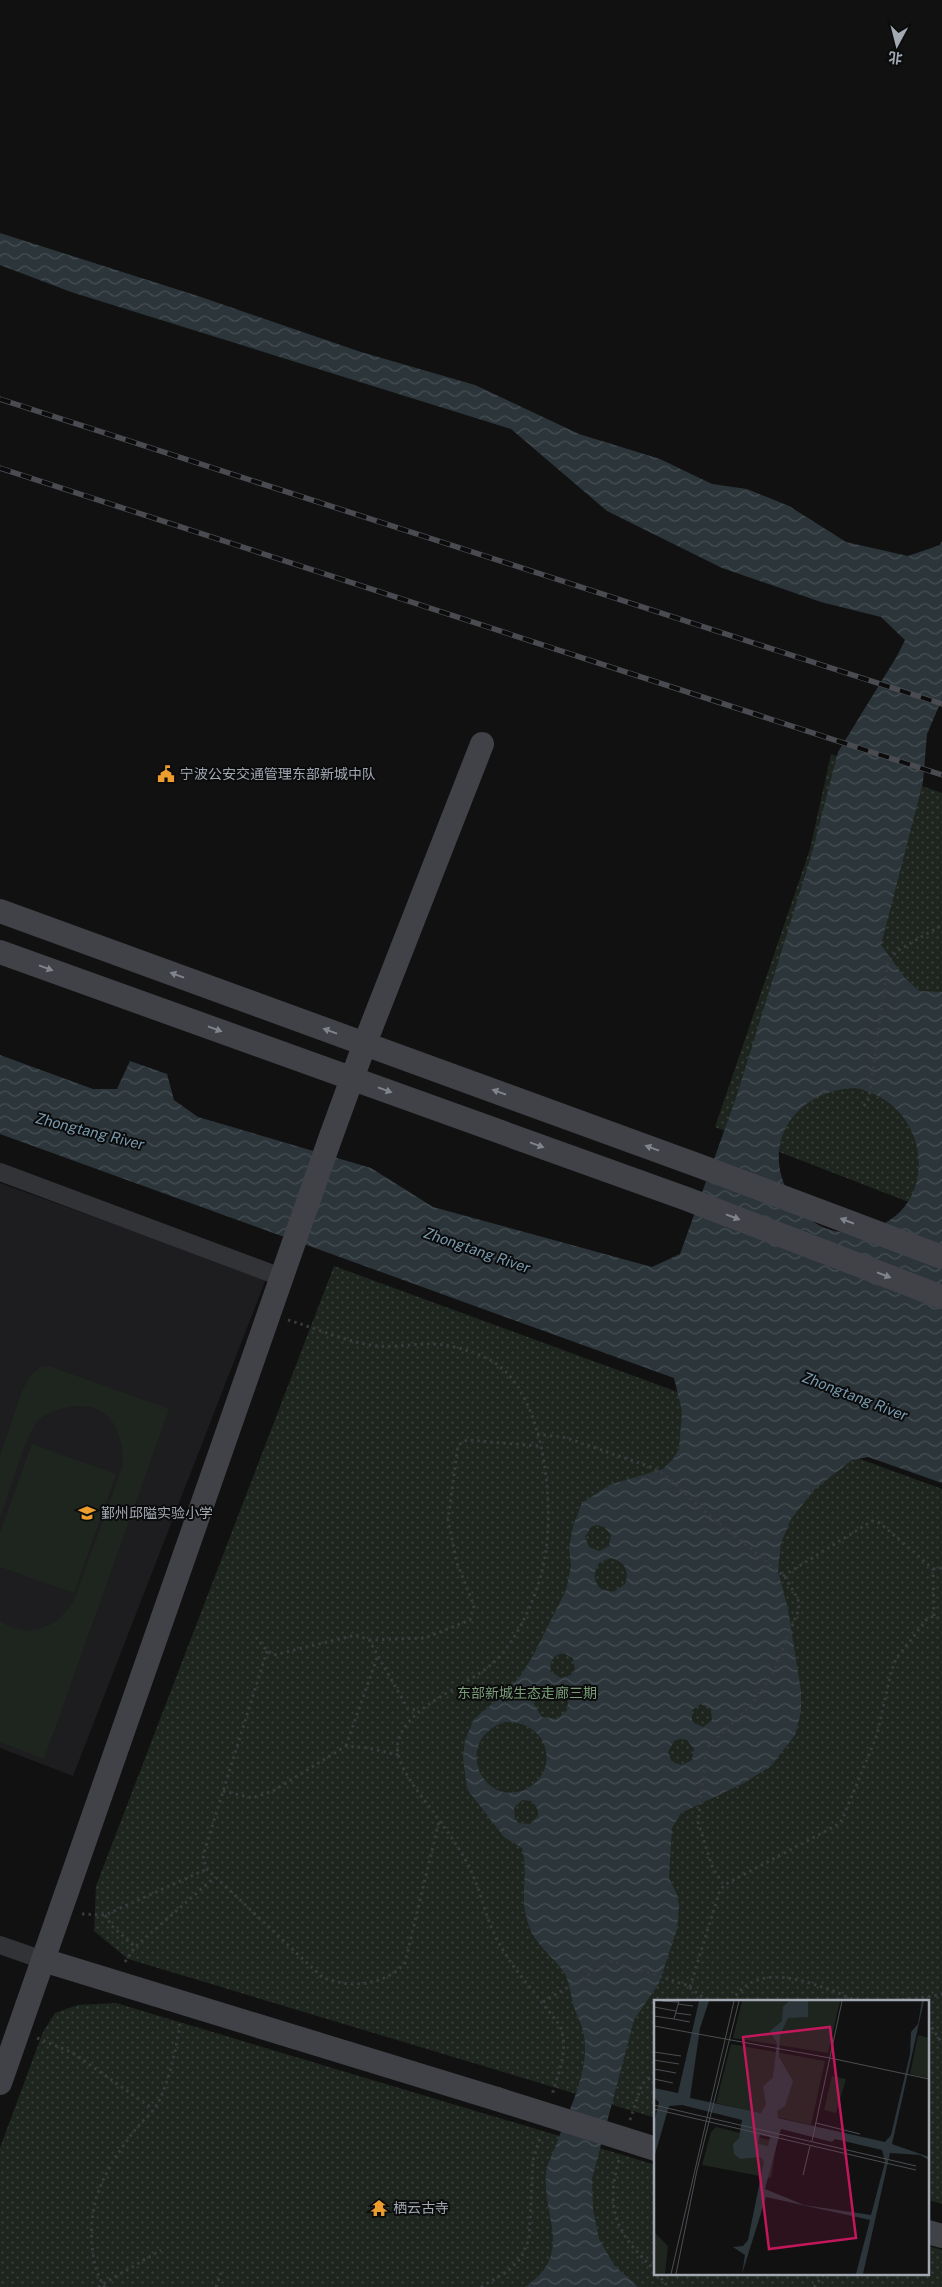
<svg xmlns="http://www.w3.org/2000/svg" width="942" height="2287" font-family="'Public Sans','Noto Sans SC',sans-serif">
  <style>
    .built { fill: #1d1d1f }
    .green { fill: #1d251e }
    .park { fill: url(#park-dots) }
    .water { fill: url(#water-waves); fill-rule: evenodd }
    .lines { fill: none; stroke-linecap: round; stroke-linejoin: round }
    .path { stroke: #383a3e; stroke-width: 3; stroke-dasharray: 2.5 4; stroke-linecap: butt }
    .street { stroke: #323337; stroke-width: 18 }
    .secondary { stroke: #404247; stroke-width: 24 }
    .rail-casing { stroke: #494b50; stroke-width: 5.5 }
    .rail { stroke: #0c0c0d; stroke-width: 4; stroke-dasharray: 11; stroke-linecap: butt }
    .secondary-bridge { stroke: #404247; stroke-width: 24 }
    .oneway { fill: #80858d }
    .labels { text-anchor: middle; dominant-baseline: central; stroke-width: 4; stroke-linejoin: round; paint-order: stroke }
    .poi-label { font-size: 14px; fill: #a2a9b3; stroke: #0c0c0d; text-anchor: start }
    .park-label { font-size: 14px; fill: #7a9e7a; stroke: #0c0c0d }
    .water-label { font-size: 15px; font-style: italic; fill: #799aae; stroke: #0c0c0d }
    .inset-road { fill: none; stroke: #4b4e52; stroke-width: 1 }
    .view { fill: #c2185b; fill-opacity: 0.15; stroke: #c2185b; stroke-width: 2.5 }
    .inset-edge { fill: none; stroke: #a2a9b3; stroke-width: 2.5 }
  </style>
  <defs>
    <pattern id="park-dots" width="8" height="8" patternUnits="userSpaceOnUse" patternTransform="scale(1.25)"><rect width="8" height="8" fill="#1d251e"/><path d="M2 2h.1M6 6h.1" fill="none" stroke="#3b423c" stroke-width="1.8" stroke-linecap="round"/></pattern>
    <pattern id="water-waves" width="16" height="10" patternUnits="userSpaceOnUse" patternTransform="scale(1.25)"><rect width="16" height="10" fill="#2b353a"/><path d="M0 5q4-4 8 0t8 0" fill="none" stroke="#474f54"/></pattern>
  </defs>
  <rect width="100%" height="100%" fill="#111112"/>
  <!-- built -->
  <path class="built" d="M0,1183L266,1279L73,1776L0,1748Z"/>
  <!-- green -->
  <path class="green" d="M49,1366L169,1409L44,1759L0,1742V1620C27,1643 64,1625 76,1595L123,1465C123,1429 109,1400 68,1407C56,1410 46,1412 37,1422C25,1436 8,1496 0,1517V1456L22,1391L30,1376L41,1367Z
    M32,1444L116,1474L74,1593L0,1567V1533Z"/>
  <!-- park -->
  <path class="park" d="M831,754L942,793V1215L715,1127L810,849Z
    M334,1266L942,1489V2204L928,2200V2001H656V2118L128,1959L94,1931L96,1886Z
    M116,2003L656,2165V2273H928V2246L942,2250V2287H0V2148L43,2032L55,2013L78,2005Z"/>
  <!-- water -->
  <path class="water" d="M0,233L201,297L361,352L475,385L579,434L660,459L712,484L747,489L789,506L846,542L908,556L940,545L942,541V699L927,734L923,782L881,945L905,978L919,991L942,992V1483L868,1457L852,1460L815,1489L791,1519L781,1543L778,1571L788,1609L801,1691V1712L795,1735L771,1766L744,1783L681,1813L672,1828L669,1878L677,1895L679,1905L677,1929L659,1983L634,2020L592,2179L593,2209L599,2239L614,2265L638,2287H525C575,2253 542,2218 546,2173C547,2164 553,2153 556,2145C568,2111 590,2072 584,2036C583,2026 577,2017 574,2007C571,1997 570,1984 565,1974C556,1959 540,1949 532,1933C516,1899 530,1879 522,1848L504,1837L467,1789L463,1757L465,1740L474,1719L504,1694L521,1675L534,1654L566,1590L571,1566L569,1548L573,1526L582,1503L609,1485L663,1469L673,1459L679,1449L682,1411L674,1378L0,1134V1055L93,1089H117L130,1061L167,1074L174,1100L198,1117L371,1168L433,1207L652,1267L680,1254L737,1095L812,853L838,752L897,656L905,640L881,617L821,602L722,568L607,511L511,429L71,292L0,265ZM856,1088C942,1106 941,1233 845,1232C826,1232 808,1221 797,1206C755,1152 790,1090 856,1088ZM597,1525L604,1527L611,1535L609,1546L599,1551L589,1547L585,1537L591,1527ZM611,1558C625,1562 630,1571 625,1584L613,1592L601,1589C593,1581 593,1573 599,1563ZM564,1653L573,1658L575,1670L571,1675L561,1678L551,1672C549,1662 553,1654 564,1653ZM549,1684L561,1687L569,1696L567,1710L557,1719L542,1717L534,1704L538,1690ZM701,1704L711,1709L712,1720L703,1727L692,1722V1710ZM505,1722C530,1721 550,1738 546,1764C544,1774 537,1783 528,1788C484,1812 450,1740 505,1722ZM680,1739L687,1740L694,1749L692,1760L682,1765L672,1762L668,1752L674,1741ZM522,1800L532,1801L538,1810V1816L530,1824L519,1823L515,1819L514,1808Z"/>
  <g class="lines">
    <!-- path -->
    <path class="path" d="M864,1106L869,1098L888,962L897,951L942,925
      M288,1320C315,1328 342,1340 370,1345C388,1348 407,1345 425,1344C446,1343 470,1350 488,1359C547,1388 557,1515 542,1571C535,1600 516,1643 493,1663C467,1687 407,1705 398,1742C393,1765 424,1798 436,1816C451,1836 466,1857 475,1880C483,1900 487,1922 498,1941C514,1972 540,1998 560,2026C569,2050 559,2071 552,2095
      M537,1434L567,1438L648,1466L664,1474L703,1510L785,1577L798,1599L799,1609L773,1673L753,1703L707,1748L698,1822L713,1869L724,1885
      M933,1569L942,1568
      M783,1576L872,1521L880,1523L933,1569L934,1616
      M256,1637L267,1651L274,1655L356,1635L369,1640L408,1709L419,1710
      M369,1640L425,1638L470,1620L474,1606L457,1563L448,1520L458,1445L467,1440L539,1446
      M267,1651L205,1849L203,1859L207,1869L322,1977C349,1989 384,1986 405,1963L439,1821
      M346,1746L378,1655
      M223,1791L252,1798L273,1791L346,1746L368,1748L399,1755
      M82,1914L105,1915L207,1869
      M105,1915L112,1926L135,1947
      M125,1962L135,1947L215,1877
      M690,1987L719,1893L724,1885L837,1825L842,1820L877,1735L891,1672L896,1659L927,1619L934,1616L942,1620
      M732,2001C757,1962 802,1980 836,1992C842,1994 848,1999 854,1999C875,2003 921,1999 942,1994
      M543,2002L612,1961L686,1985L708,2001
      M928,2022L942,2043
      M37,2038L73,2053L153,2109
      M630,2120L642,2084L656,2073
      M619,2160C604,2212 618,2235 656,2271
      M657,2273L668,2287
      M98,2287L161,2250
      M105,2287C96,2275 93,2259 92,2244C88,2198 108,2165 135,2130C142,2121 154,2112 159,2101C170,2078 176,2049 180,2024
      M216,2287L221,2273
      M481,2287L508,2271L521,2258L529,2239L533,2160L541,2135
      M814,2287L825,2273"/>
    <!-- street -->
    <path class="street" d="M0,1172L281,1277
      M0,1945L43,1960"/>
    <!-- secondary -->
    <path class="secondary" d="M0,911L697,1165L942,1257
      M0,952L687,1199L942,1297
      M43,1960L497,2099
      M0,2083L330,1139L365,1043L482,744
      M928,2232L942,2236"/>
    <!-- rail casing -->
    <g class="rail-casing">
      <path id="rail" d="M0,399L942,704
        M0,468L942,775"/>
    </g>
    <!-- rail -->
    <use href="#rail" class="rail"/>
    <!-- secondary-bridge -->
    <path class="secondary-bridge" d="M497,2099L656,2149"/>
  </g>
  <!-- one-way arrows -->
  <defs><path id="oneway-solid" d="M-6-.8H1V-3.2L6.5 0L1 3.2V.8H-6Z" transform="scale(1.25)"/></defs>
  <g class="oneway">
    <use href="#oneway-solid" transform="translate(46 968) rotate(20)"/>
    <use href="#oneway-solid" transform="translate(177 975) rotate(-160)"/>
    <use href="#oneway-solid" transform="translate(215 1029) rotate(20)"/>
    <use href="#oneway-solid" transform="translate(330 1031) rotate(-160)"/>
    <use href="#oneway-solid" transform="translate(385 1090) rotate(20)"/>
    <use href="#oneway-solid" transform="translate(499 1092) rotate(-160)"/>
    <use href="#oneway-solid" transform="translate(537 1145) rotate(20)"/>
    <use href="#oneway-solid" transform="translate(652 1148) rotate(-160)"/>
    <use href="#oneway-solid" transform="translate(733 1217) rotate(21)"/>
    <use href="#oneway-solid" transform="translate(847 1221) rotate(-159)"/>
    <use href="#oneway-solid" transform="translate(884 1275) rotate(21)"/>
  </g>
  <!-- icons -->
  <defs>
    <g id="civic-bare" transform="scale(1.35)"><path d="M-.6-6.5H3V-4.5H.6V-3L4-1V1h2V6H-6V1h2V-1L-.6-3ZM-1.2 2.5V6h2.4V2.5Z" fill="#ed9d2e" stroke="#0c0c0d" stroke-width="2.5" paint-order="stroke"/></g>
    <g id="school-bare" transform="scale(1.35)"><path d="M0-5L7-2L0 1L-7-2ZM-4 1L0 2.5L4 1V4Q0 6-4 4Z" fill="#ed9d2e" stroke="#0c0c0d" stroke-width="2.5" paint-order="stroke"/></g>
    <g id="temple-bare" transform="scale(1.35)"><path d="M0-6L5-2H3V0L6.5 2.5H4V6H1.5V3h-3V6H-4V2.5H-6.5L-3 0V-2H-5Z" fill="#ed9d2e" stroke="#0c0c0d" stroke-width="2.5" paint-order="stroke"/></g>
  </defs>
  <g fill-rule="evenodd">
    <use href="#civic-bare" x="166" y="774"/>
    <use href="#school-bare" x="87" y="1513"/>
    <use href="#temple-bare" x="379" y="2208"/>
  </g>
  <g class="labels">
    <!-- poi labels -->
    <g class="poi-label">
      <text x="180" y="774">宁波公安交通管理东部新城中队</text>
      <text x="101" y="1513">鄞州邱隘实验小学</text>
      <text x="393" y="2208">栖云古寺</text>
    </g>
    <!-- park labels -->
    <g class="park-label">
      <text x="527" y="1693">东部新城生态走廊三期</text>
    </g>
    <!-- water labels -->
    <g class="water-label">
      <text transform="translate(90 1131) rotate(14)">Zhongtang River</text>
      <text transform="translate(477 1250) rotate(19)">Zhongtang River</text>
      <text transform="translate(855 1396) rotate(21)">Zhongtang River</text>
    </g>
  </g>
  <!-- overview -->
  <g transform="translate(654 2000)">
    <rect width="275" height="275" fill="#111112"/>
    <path d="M178,76L192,79L182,113L170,110Z" fill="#1d251e"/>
    <path d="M88,1H186L174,53L79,38ZM264,35L275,38V78L256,74ZM77,44L171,61L157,125L62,103ZM62,127L123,142L117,178L48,165L57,132ZM0,232L14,246L11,274H0Z" fill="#1d251e"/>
    <path d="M45,1H55L46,28L36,98L107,113L112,104L109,87L119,77L123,43L116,31L128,21L129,7L135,1H154V17L134,18L126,35L125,57L139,81L131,106L123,111L124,118L231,142L237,135L256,54L257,32L264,24L268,1H270L238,144L275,157V160L266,155L236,153L209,274H202L216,220L112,197L88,274L91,255L79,247L89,246L94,240L110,161L106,157L86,159L80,154L79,144L85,138L88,120L28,105L15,106L0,158V123L5,102L0,98V88L24,93ZM127,129L178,142L181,139L228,150L231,162L217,215L150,205L111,189ZM106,135L116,137L114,146L104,144Z" fill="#2b353a" fill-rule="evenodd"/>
    <path class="inset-road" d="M8,1L24,2M24,4L39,6M0,7L22,11M22,13L37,15M0,16L20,19L25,1M20,19L36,22M0,26L176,58L275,79M0,52L27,56M0,60L25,64M0,69L22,73M0,79L19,83M0,105L262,166M0,109L262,170M162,123L206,134M158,141L188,1M149,175L156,146M17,274L80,1M22,274L43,170L85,1"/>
    <path class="view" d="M176,27L202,238L115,249L89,37Z"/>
    <rect width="275" height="275" class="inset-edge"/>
  </g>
  <!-- north arrow -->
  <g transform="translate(897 45) rotate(187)" stroke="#0c0c0d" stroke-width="4" paint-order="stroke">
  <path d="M0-4L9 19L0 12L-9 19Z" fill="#a2a9b3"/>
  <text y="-8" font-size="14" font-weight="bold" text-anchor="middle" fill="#a2a9b3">北</text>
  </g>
</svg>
